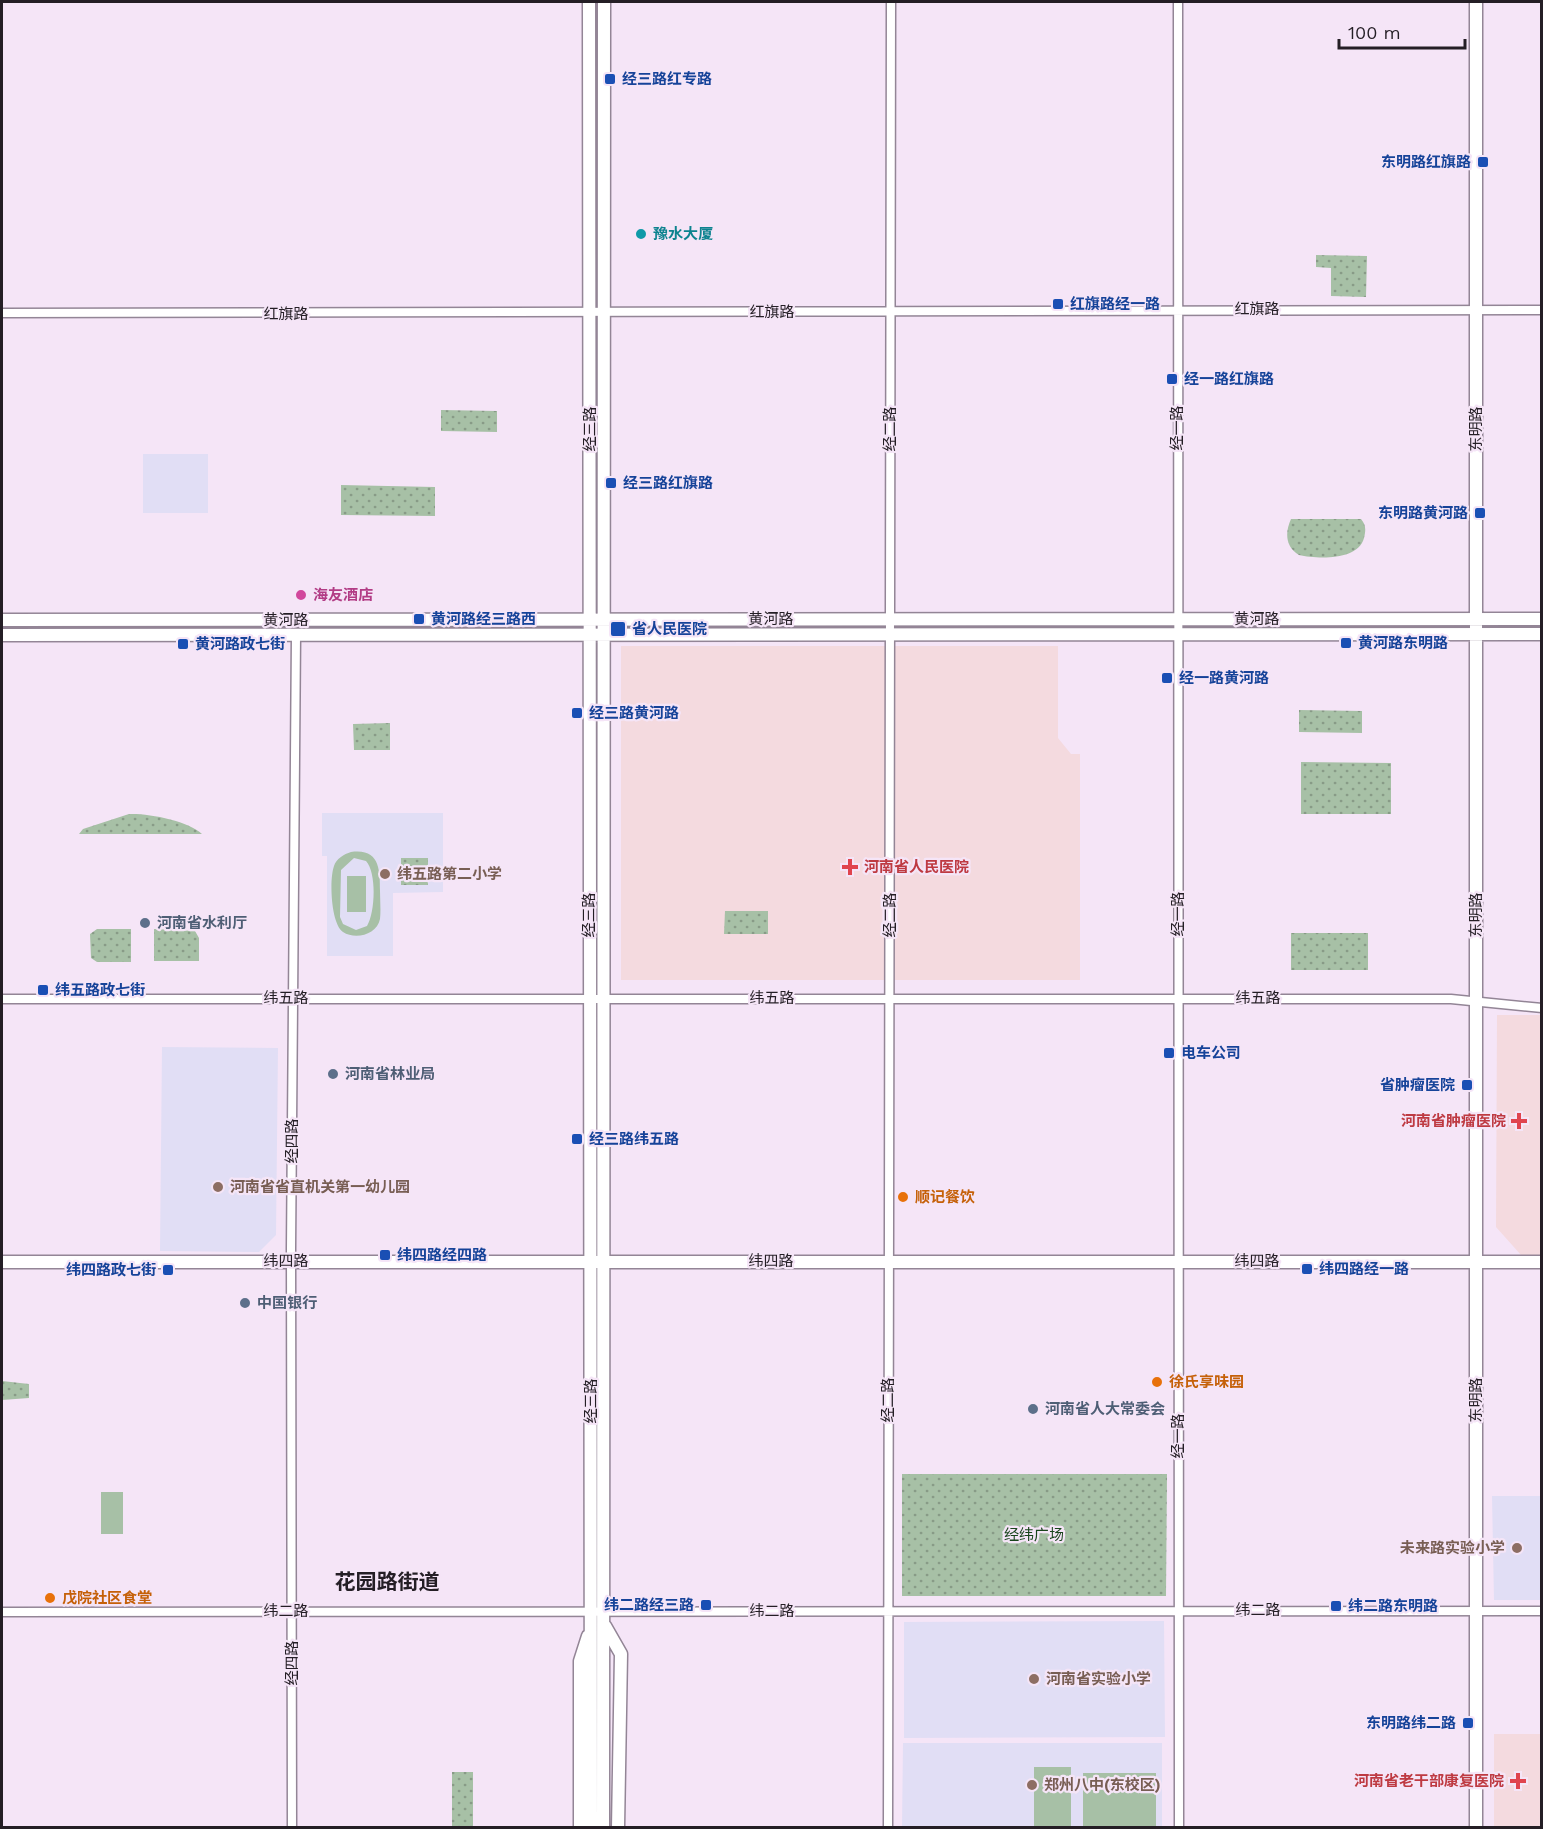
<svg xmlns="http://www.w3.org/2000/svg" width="1543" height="1829" font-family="'Work Sans','Noto Sans SC',sans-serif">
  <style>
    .education { fill: #e1def5 }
    .medical { fill: #f4dadf }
    .grass { fill: url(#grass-dots) }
    .garden { fill: #a7c0a6; fill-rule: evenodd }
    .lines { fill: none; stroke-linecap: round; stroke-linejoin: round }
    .street-casing { stroke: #938596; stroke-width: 11 }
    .secondary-casing { stroke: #938596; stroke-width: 15 }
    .street { stroke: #fff; stroke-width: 8 }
    .secondary { stroke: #fff; stroke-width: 12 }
    .transit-dot { fill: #1a4fb4; stroke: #f5e5f7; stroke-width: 2 }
    .culture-dot { fill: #0f9aa8; stroke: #f5e5f7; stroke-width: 2 }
    .hotel-dot { fill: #d1479c; stroke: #f5e5f7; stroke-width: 2 }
    .health-dot { fill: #e0444e; stroke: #f5e5f7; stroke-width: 2 }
    .education-dot { fill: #8d6e63; stroke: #f5e5f7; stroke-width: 2 }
    .service-dot { fill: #5c6f8a; stroke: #f5e5f7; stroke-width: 2 }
    .food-dot { fill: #e8710a; stroke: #f5e5f7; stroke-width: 2 }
    .labels { text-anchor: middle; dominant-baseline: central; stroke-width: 4.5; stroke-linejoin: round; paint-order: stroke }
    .transit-label { font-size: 15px; font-weight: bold; fill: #164399; stroke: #f5e5f7; text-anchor: start }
    .culture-label { font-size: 15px; font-weight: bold; fill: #0d838f; stroke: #f5e5f7; text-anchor: start }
    .street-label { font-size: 15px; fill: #241e25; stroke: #f5e5f7 }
    .hotel-label { font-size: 15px; font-weight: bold; fill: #b23c85; stroke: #f5e5f7; text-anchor: start }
    .health-label { font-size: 15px; font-weight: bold; fill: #be3a42; stroke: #f5e5f7; text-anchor: end }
    .education-label { font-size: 15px; font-weight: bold; fill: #785e54; stroke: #f5e5f7; text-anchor: start }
    .service-label { font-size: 15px; font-weight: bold; fill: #4e5e75; stroke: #f5e5f7; text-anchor: start }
    .food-label { font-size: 15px; font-weight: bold; fill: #c56008; stroke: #f5e5f7; text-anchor: start }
    .park-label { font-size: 15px; fill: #18441b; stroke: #f5e5f7 }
    .district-label { font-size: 21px; font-weight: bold; fill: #241e25; stroke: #f5e5f7 }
  </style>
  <defs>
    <pattern id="grass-dots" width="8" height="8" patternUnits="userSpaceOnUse" patternTransform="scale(1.5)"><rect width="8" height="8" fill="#a7c0a6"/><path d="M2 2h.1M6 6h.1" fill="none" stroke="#889b87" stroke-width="1.8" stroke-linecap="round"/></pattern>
  </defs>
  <rect width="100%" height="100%" fill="#f5e5f7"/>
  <!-- education -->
  <path class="education" d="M143,454H208V513H143Z
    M322,813H443V892L393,893V956H327V856H322Z
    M162,1047L278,1048L276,1235L259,1252L160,1251Z
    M1492,1496H1541V1600H1494Z
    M1164,1621L1165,1737L904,1738V1622Z
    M903,1743H1162V1827L902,1828Z"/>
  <!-- medical -->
  <path class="medical" d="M621,646H1058V738L1071,754H1080V980H621Z
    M1497,1015H1541V1255H1521L1496,1227Z
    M1494,1734H1541V1827H1494Z"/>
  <!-- grass -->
  <path class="grass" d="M1316,255L1367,256L1366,297L1331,296V268L1316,267Z
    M441,410L497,411V432L441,431Z
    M341,485L435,487V516L341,515Z
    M1291,519H1361C1366,525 1366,530 1364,538C1358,561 1317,559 1299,555C1285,547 1285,532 1291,519Z
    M1299,710L1362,711V733L1299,732Z
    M390,723V750H354L353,724Z
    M1301,762L1391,763V814H1301Z
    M129,814C148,813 189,821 202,834H79L83,829Z
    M401,858H428V885H401Z
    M725,911H768V934H724Z
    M97,929H131V962H97L91,958L90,934Z
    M154,929L195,931L199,938V961H154Z
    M1291,933H1368V970H1291Z
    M2,1381L29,1384V1398L2,1400Z
    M902,1474H1167L1166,1596H902Z
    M452,1772H473V1827H452Z"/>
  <!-- garden -->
  <path class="garden" d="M351,852C380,848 380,870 380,891C380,900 381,910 380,919C377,935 355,940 343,932C331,924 329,880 334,866C336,859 344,854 351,852ZM354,858L366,861C377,873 375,913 367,926L356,930L343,924L340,917L341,870Z
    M347,876H366V912H347Z
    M101,1492H123V1534H101Z
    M1034,1767H1071V1827H1034Z
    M1083,1773H1156V1827H1083Z"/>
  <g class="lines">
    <!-- street casing -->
    <g class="street-casing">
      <path id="street" d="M1178,2L1179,1828
        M2,313L1542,310
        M2,999H1451L1542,1008
        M2,1612L1542,1611
        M292,1828L291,1248L296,635
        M888,1828L891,2"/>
    </g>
    <!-- secondary casing -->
    <g class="secondary-casing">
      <path id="secondary" d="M589,2L591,1828
        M1476,2V1828
        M2,620L1542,619
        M2,635L1542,634
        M2,1262H1542
        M605,1626L621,1654L618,1828
        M580,1828V1661L588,1636
        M603,1828L604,2"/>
    </g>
    <!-- street -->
    <use href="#street" class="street"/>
    <!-- secondary -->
    <use href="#secondary" class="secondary"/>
  </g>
  <!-- markers -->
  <g class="transit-dot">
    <rect x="604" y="73" width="12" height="12" rx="3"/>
    <rect x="1477" y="156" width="12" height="12" rx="3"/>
    <rect x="1052" y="298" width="12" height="12" rx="3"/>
    <rect x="1166" y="373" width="12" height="12" rx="3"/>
    <rect x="605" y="477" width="12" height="12" rx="3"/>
    <rect x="1474" y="507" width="12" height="12" rx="3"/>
    <rect x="413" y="613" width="12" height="12" rx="3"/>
    <rect x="610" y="621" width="16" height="16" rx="3"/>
    <rect x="1340" y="637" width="12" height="12" rx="3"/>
    <rect x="177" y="638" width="12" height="12" rx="3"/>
    <rect x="1161" y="672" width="12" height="12" rx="3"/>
    <rect x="571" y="707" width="12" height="12" rx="3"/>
    <rect x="37" y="984" width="12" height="12" rx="3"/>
    <rect x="1163" y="1047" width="12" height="12" rx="3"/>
    <rect x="1461" y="1079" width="12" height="12" rx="3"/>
    <rect x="571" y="1133" width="12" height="12" rx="3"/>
    <rect x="379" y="1249" width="12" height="12" rx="3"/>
    <rect x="1301" y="1263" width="12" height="12" rx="3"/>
    <rect x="162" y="1264" width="12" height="12" rx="3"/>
    <rect x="700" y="1599" width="12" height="12" rx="3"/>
    <rect x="1330" y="1600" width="12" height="12" rx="3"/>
    <rect x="1462" y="1717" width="12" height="12" rx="3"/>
  </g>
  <circle class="culture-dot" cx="641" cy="234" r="6"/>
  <circle class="hotel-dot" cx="301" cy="595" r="6"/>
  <g class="health-dot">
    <path d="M847 858h6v6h6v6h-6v6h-6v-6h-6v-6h6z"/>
    <path d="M1516 1112h6v6h6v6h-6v6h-6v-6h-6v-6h6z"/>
    <path d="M1515 1772h6v6h6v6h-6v6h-6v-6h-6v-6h6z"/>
  </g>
  <g class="education-dot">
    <circle cx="385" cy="874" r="6"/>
    <circle cx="218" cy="1187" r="6"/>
    <circle cx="1517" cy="1548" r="6"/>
    <circle cx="1034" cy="1679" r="6"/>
    <circle cx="1032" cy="1785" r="6"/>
  </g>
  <g class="service-dot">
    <circle cx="145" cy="923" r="6"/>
    <circle cx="333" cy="1074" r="6"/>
    <circle cx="245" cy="1303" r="6"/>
    <circle cx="1033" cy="1409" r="6"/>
  </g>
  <g class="food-dot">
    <circle cx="903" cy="1197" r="6"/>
    <circle cx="1157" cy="1382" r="6"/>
    <circle cx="50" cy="1598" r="6"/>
  </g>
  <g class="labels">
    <!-- transit labels -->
    <g class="transit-label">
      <text x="622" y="79">经三路红专路</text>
      <text x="1471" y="162" text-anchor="end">东明路红旗路</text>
      <text x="1070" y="304">红旗路经一路</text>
      <text x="1184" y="379">经一路红旗路</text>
      <text x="623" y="483">经三路红旗路</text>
      <text x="1468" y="513" text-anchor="end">东明路黄河路</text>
      <text x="431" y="619">黄河路经三路西</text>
      <text x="632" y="629">省人民医院</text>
      <text x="1358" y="643">黄河路东明路</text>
      <text x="195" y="644">黄河路政七街</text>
      <text x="1179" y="678">经一路黄河路</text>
      <text x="589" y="713">经三路黄河路</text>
      <text x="55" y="990">纬五路政七街</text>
      <text x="1181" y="1053">电车公司</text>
      <text x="1455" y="1085" text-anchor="end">省肿瘤医院</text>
      <text x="589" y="1139">经三路纬五路</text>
      <text x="397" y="1255">纬四路经四路</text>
      <text x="1319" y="1269">纬四路经一路</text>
      <text x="156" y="1270" text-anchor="end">纬四路政七街</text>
      <text x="694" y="1605" text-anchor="end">纬二路经三路</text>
      <text x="1348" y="1606">纬二路东明路</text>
      <text x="1456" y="1723" text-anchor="end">东明路纬二路</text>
    </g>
    <!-- culture labels -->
    <g class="culture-label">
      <text x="653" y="234">豫水大厦</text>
    </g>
    <!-- street labels -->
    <g class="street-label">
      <text x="1257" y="309">红旗路</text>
      <text x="772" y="312">红旗路</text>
      <text x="286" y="314">红旗路</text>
      <text transform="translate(1177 428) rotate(-90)">经一路</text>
      <text transform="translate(590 429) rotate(-90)">经三路</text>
      <text transform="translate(890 429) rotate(-90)">经二路</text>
      <text transform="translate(1476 429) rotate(-90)">东明路</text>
      <text x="771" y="619">黄河路</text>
      <text x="1257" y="619">黄河路</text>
      <text x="286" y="620">黄河路</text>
      <text transform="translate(1178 914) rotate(-90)">经一路</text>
      <text transform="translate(589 915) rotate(-90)">经三路</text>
      <text transform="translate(890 915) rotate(-90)">经二路</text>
      <text transform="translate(1476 915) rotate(-90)">东明路</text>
      <text x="286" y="998">纬五路</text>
      <text x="772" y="998">纬五路</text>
      <text x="1258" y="998">纬五路</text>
      <text transform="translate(292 1141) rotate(-90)">经四路</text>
      <text x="286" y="1261">纬四路</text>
      <text x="771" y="1261">纬四路</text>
      <text x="1257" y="1261">纬四路</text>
      <text transform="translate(888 1400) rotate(-90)">经二路</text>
      <text transform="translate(1476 1400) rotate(-90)">东明路</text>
      <text transform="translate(591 1401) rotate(-90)">经三路</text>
      <text transform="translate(1178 1436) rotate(-90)">经一路</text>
      <text x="1258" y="1610">纬二路</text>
      <text x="286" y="1611">纬二路</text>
      <text x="772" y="1611">纬二路</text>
      <text transform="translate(292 1663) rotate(-90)">经四路</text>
    </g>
    <!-- hotel labels -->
    <g class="hotel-label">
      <text x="313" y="595">海友酒店</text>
    </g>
    <!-- health labels -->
    <g class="health-label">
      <text x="864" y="867" text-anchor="start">河南省人民医院</text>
      <text x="1506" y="1121">河南省肿瘤医院</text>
      <text x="1504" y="1781">河南省老干部康复医院</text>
    </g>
    <!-- education labels -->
    <g class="education-label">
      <text x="397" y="874">纬五路第二小学</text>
      <text x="230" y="1187">河南省省直机关第一幼儿园</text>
      <text x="1505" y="1548" text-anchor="end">未来路实验小学</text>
      <text x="1046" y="1679">河南省实验小学</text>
      <text x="1044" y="1785">郑州八中(东校区)</text>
    </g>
    <!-- service labels -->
    <g class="service-label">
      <text x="157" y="923">河南省水利厅</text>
      <text x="345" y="1074">河南省林业局</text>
      <text x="257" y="1303">中国银行</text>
      <text x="1045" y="1409">河南省人大常委会</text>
    </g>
    <!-- food labels -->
    <g class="food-label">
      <text x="915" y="1197">顺记餐饮</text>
      <text x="1169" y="1382">徐氏享味园</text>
      <text x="62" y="1598">戊院社区食堂</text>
    </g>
    <!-- park labels -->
    <g class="park-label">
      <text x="1034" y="1535">经纬广场</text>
    </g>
    <!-- district labels -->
    <g class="district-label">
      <text x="387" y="1581">花园路街道</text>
    </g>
  </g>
  <!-- border -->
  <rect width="1543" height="1829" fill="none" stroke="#241e25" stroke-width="6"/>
  <!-- scale -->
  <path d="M1339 39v9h126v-9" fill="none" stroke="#241e25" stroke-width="3"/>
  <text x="1348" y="39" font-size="18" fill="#241e25" stroke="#f5e5f7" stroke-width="4.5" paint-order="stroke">100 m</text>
</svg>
